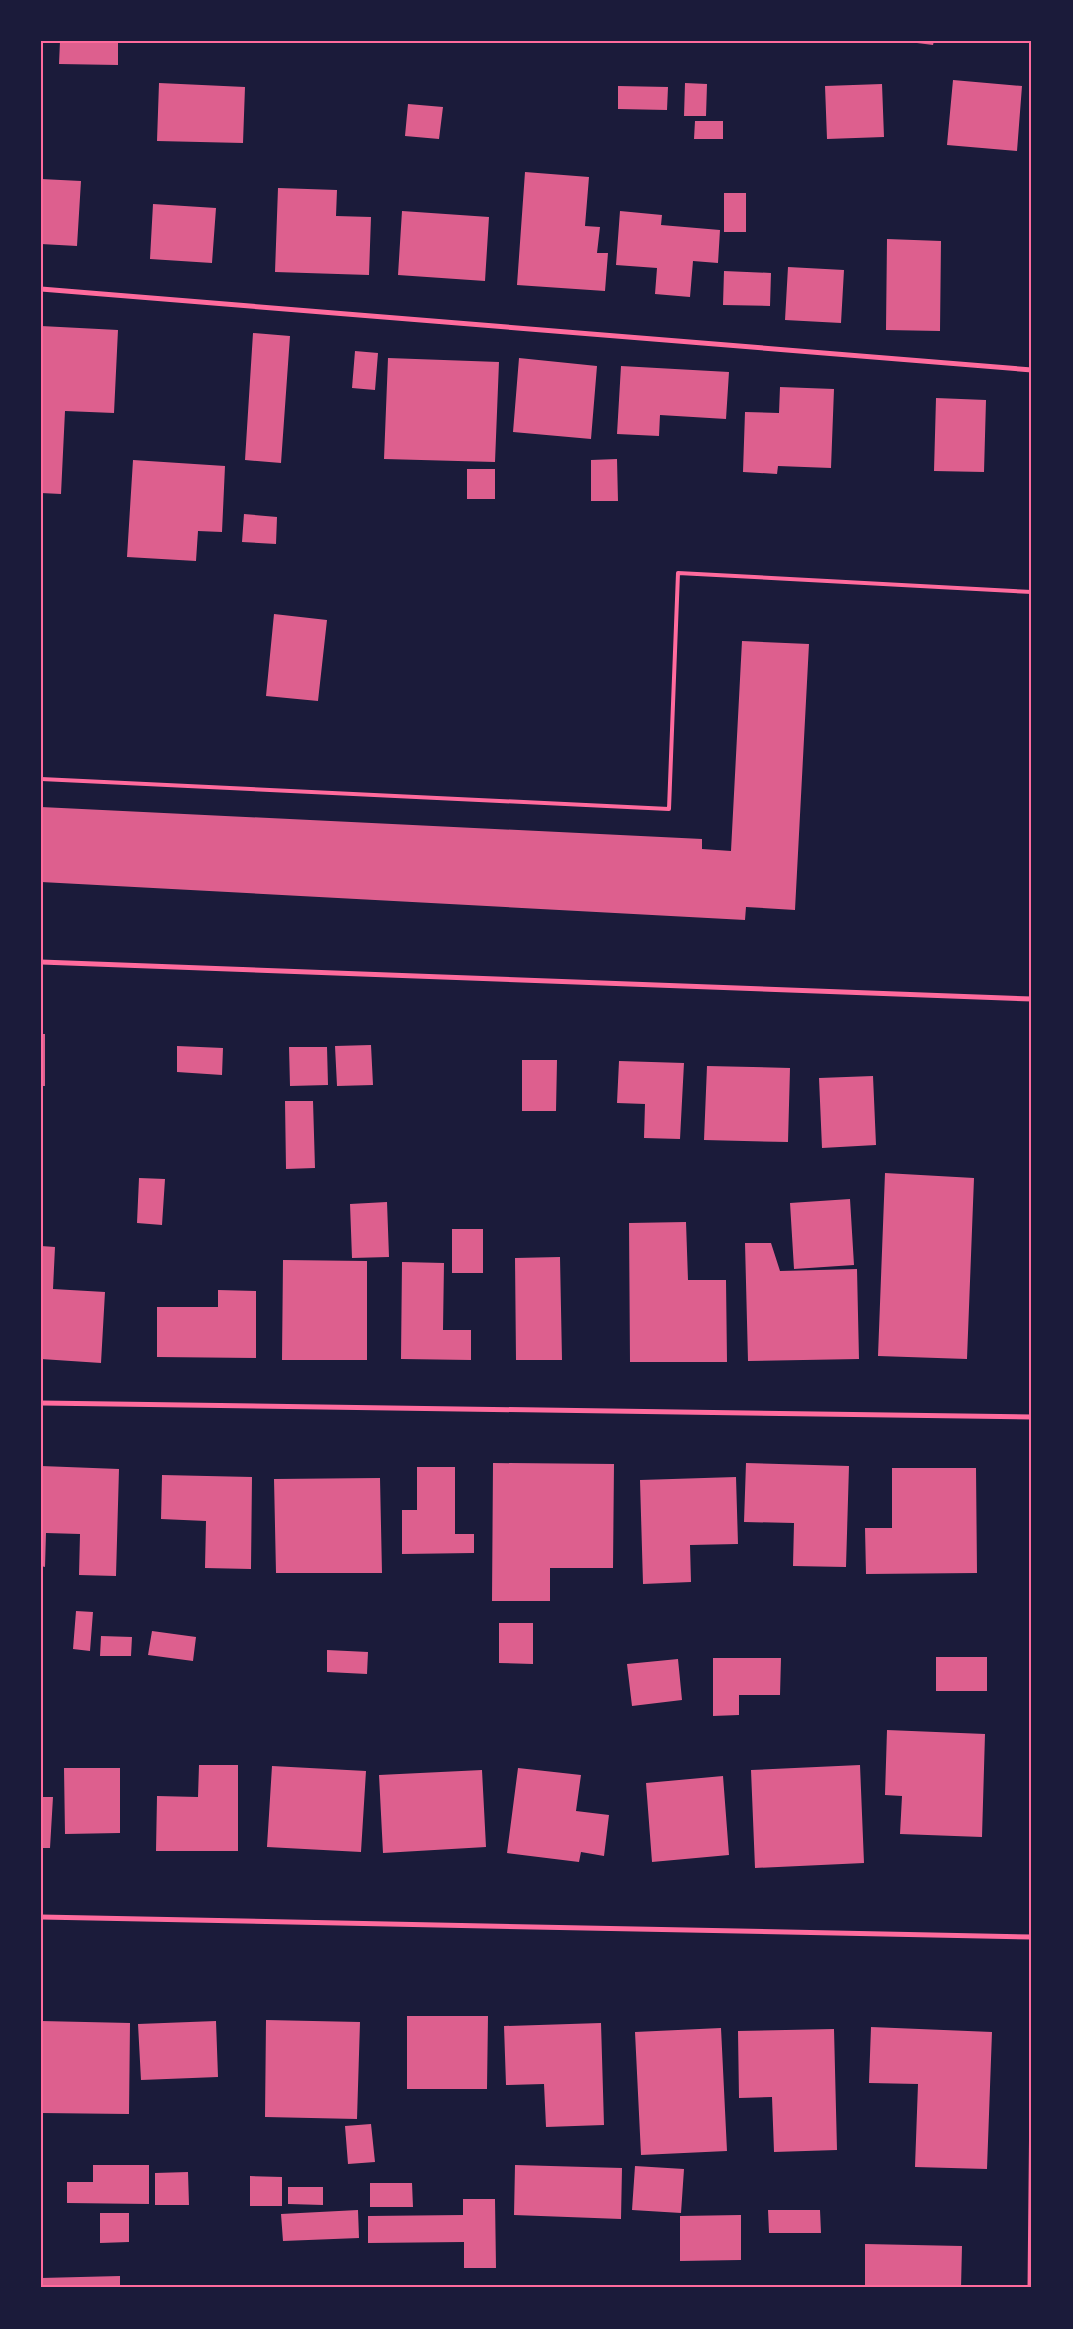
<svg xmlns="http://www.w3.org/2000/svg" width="1073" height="2329" font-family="Bitter,serif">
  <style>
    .building { fill: #dd5f8e }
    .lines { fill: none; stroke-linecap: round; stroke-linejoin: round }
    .service { stroke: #ff6b9d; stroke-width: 4 }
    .minor { stroke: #ff6b9d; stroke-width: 5 }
    .neatline { fill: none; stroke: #ff6b9d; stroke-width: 2 }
  </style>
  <rect width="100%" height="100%" fill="#1b1b3a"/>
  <!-- building -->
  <path class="building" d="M60,41H118V65L59,64Z
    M708,41H735V43H708Z
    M901,41H934L933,45Z
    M953,80L1022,86L1017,151L947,145Z
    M159,83L245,87L243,143L157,141Z
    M685,83L707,84L706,116H684Z
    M882,84L884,137L827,139L825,86Z
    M618,86L668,87L667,110L618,109Z
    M408,104L443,107L439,139L405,136Z
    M695,121H723V139H694Z
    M525,172L589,177L585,226L600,227L597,253H608L605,291L517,285Z
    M41,179L81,181L77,246L41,244Z
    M278,188L337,190L336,216L371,217L369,275L275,272Z
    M724,193H746V232H724Z
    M153,204L216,208L212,263L150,259Z
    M402,211L489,217L485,281L398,275Z
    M620,211L662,215L661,225L720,230L718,263L693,261L690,297L655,294L657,268L616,265Z
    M887,239L941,241L940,331L886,330Z
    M788,267L844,270L841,323L785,320Z
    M724,271L771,273L770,306L723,305Z
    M41,326L118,330L114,413L65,411L61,494L41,493Z
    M253,333L290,336L281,463L245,460Z
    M355,351L378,353L375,390L352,388Z
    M388,358L499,362L495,462L384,459Z
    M519,358L597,366L591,439L513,432Z
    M621,366L729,372L726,419L660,415L659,436L617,434Z
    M780,387L834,389L831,468L778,466L777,474L743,472L745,412L779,413Z
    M936,398L986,400L984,472L934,471Z
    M617,459L618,501H591V460Z
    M133,460L225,466L222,532L198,531L196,561L127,557Z
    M467,469H495V499H467Z
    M244,514L277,517L276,544L242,542Z
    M274,614L327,620L318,701L266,696Z
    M742,641L809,644L795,910L746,907L745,920L41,882V807L702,839V849L731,851Z
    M41,1034H45V1086H41Z
    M371,1045L373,1085L337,1086L335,1046Z
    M177,1046L223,1048L222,1075L177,1072Z
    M289,1047H327L328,1085L290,1086Z
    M522,1060H557L556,1111H522Z
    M619,1061L684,1063L680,1139L644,1138L645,1104L617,1103Z
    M707,1066L790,1068L788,1142L704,1140Z
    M873,1076L876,1145L822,1148L819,1078Z
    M285,1101H313L315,1168L286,1169Z
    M885,1173L974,1178L967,1359L878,1356Z
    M139,1178L165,1179L162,1225L137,1223Z
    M850,1199L854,1265L794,1269L790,1203Z
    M387,1202L389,1257L352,1258L350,1204Z
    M686,1222L688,1280H726L727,1362H630L629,1223Z
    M452,1229H483V1273H452Z
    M745,1243H771L780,1271L857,1269L859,1359L748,1361Z
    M41,1246L55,1247L53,1289L105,1292L101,1363L41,1359Z
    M560,1257L562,1360H516L515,1258Z
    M283,1260L367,1261V1360H282Z
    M402,1262L444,1263L443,1330H471V1360L401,1359Z
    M218,1290L256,1291V1358L157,1357V1307H218Z
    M493,1463L614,1464L613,1568H550V1601H492Z
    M746,1463L849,1466L846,1567L793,1566L794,1523L744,1522Z
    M41,1466L119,1469L116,1576L79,1575L80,1534L46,1533L45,1567L41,1566Z
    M417,1467H455V1534H474V1553L402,1554V1510H417Z
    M892,1468H976L977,1573L866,1574L865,1528H892Z
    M162,1475L252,1477L251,1569L205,1568L206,1521L161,1519Z
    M736,1477L738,1544L690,1545L691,1582L643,1584L640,1480Z
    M380,1478L382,1573H276L274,1479Z
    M76,1611L93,1612L90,1651L73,1649Z
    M499,1623H533V1664L499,1663Z
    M152,1631L196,1637L193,1661L148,1655Z
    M101,1636L132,1637L131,1656H100Z
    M327,1650L368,1652L367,1674L327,1672Z
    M936,1657H987V1691H936Z
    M713,1658H781L780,1695H739V1715L713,1716Z
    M678,1659L682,1700L632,1706L627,1664Z
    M887,1730L985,1734L982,1837L900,1834L902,1796L885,1795Z
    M199,1765H238V1851H156L157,1796L198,1797Z
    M860,1765L864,1863L755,1868L751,1770Z
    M272,1766L366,1771L361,1852L267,1847Z
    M64,1768H120V1833L65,1834Z
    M518,1768L581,1775L576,1811L609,1815L604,1856L581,1852L579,1862L507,1853Z
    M482,1770L486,1847L383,1853L379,1775Z
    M723,1776L729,1855L652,1862L646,1783Z
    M41,1797H53L50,1848H41Z
    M407,2016H488L487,2089H407Z
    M266,2020L360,2022L357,2119L265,2117Z
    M41,2021L130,2023L129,2114L41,2113Z
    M216,2021L218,2077L141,2080L138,2024Z
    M601,2023L604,2125L546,2127L544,2084L506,2085L504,2026Z
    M871,2027L992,2032L987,2169L915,2167L918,2084L869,2083Z
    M721,2028L727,2151L641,2155L635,2032Z
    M834,2029L837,2150L774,2152L772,2097L739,2098L738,2031Z
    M371,2124L375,2162L348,2164L345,2126Z
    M93,2165H149V2204L67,2203V2182H93Z
    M515,2165L622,2168L621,2219L514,2215Z
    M635,2166L684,2169L681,2213L632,2210Z
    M188,2172L189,2205H155V2173Z
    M250,2176L282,2177V2206H250Z
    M370,2183H412L413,2207H370Z
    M288,2187H323V2205L288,2204Z
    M463,2199H495L496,2268H464V2242L368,2243V2216L463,2215Z
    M358,2210L359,2238L283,2241L281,2214Z
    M768,2210H820L821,2233H769Z
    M100,2213H129V2242L100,2243Z
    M741,2215V2260L680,2261V2216Z
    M865,2244L962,2246L961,2288H865Z
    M120,2276V2288H41V2278Z"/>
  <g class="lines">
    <!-- service -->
    <path class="service" d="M41,779L669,809L678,573L1032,592"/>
    <!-- minor -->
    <path class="minor" d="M41,289L1032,370
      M41,962L1032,999
      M41,1403L1032,1417
      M41,1917L1032,1937
      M1030,2288L1032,2090"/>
  </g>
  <!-- border -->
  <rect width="1073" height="2329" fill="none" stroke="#1b1b3a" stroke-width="85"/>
  <rect x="42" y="42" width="988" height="2244" class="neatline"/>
</svg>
